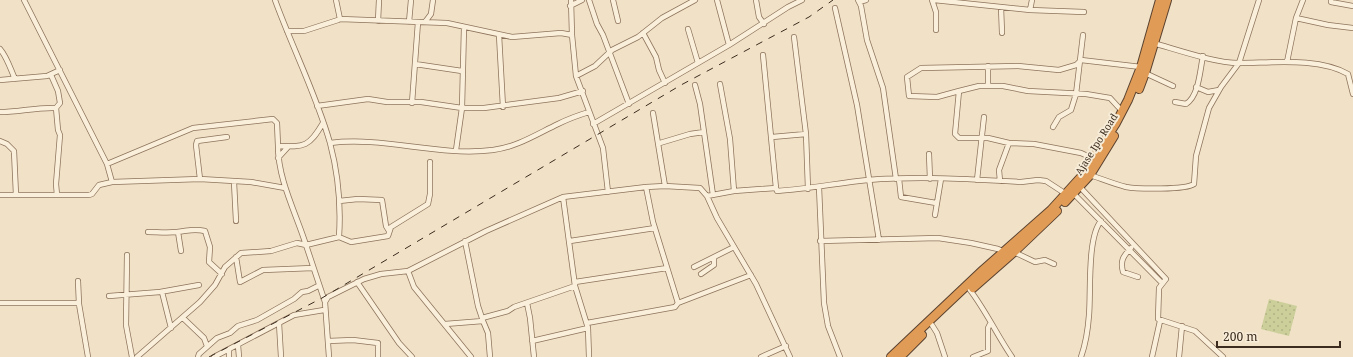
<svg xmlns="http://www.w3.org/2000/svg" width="1353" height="357" font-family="'Noto Serif',serif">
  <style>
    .park { fill: url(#park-dots) }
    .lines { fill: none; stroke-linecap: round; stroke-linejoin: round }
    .street-casing { stroke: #8d735b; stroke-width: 6 }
    .highway-casing { stroke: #5a412f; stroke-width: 10 }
    .street { stroke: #faefdb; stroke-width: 4.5 }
    .highway { stroke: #e09c56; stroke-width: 8 }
    .rail { stroke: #3c2c1f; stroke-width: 1; stroke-dasharray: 7 7; stroke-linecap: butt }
    .labels { text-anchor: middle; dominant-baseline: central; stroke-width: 4; stroke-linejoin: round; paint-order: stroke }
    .street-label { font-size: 10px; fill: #3c2c1f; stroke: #f7ecd7 }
  </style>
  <defs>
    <pattern id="park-dots" width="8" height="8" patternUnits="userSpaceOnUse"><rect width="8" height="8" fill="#cccf9a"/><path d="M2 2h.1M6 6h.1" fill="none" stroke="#b0b284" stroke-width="1.8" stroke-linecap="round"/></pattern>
  </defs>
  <rect width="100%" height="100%" fill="#f0e1c7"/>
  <!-- park -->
  <path class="park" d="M1269,299L1297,306L1289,336L1261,329Z"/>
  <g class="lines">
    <!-- street casing -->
    <g class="street-casing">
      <path id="street" d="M24,0L107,164L112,182
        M275,0C292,47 317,96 330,143C338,173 341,207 339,237L306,245L325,302
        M571,0L572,35L576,76L603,148L608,192
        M589,0L597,24L603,35L629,104
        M613,0L618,21
        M717,0L729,45
        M756,0L759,17L764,24
        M858,0L861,6L867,40L883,88L896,179
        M932,0L936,12V30
        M934,0L1030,10L1032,0
        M1331,0V2L1353,6
        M859,2L866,0
        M570,6L582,0
        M1001,7L1002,33
        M835,8L857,105L879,240
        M1030,10L1084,12
        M1296,18L1328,25L1353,28
        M340,19L447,23L512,37L561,33L572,35
        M378,21L379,0
        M409,22L411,0
        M425,22L431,14L433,0
        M688,29L698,63
        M287,31H304L338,20L340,19L336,0
        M643,33L656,57L659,70L665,83
        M499,35L503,107
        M794,37L806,134L808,189
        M1153,43C1178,50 1215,63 1239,63C1272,63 1318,57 1348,74L1353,94
        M0,49C7,57 10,68 15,79
        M763,55L776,188
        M1287,62L1296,18L1303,0
        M415,64L462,71
        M1145,73L1173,86
        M51,75L58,91L60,103L56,108L58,130L60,135L56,184L57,195
        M576,76L595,66L612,50L638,37L662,18L695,0
        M0,80L47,76L60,70
        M720,84L730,139L734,191
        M695,85L700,104L713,195
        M988,86V66
        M1196,87L1208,92L1219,90
        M959,91L937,97L909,96L907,77L921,68L1018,66L1059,70L1076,65L1081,60L1141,67
        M1175,102L1186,104C1199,96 1200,70 1203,56
        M412,103L418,22
        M317,106L368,99L387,102H421L462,108H484L559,98L583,91
        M0,112C19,112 37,107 56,108
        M653,113L665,186
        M593,124L729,45L788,7L802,0
        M1053,127L1059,117L1071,110L1076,94L1083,35
        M772,137L806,134
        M0,141L7,144L14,151L16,195
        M330,143C384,136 439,157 493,150C517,147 537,134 558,124C568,119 579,115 589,112
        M660,143L690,134L704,132
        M456,150L462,108L464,27
        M929,154L930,179
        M278,158L288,147
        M1094,159L1081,153L1034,144L1009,143L988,138H959L955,134L959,91L979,86H1003L1028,91L1086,94L1110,98L1122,111
        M107,164L193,128L273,119L277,123L278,146
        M1090,175C1102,179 1114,184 1126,187C1137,189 1186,190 1194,184L1196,156L1209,108L1221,87L1239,63L1259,0
        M200,179L196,145L197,141L227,137
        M899,179L901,197L936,203
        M977,180L984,117
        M1000,181L999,170L1009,143
        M234,182L236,221
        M646,187L653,222L678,303
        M819,187L824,303L828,326L840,357
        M1080,187L1166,279L1159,288L1158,319L1195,331L1223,357
        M1074,194L1162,283
        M0,195H89L92,194L99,185L112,182L200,179L251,182L285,188
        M707,196L734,191L776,188L777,191C808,189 838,183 868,180C919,176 971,179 1021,182L1038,180L1046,181L1066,194
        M563,197L575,286L588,328L589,357
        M339,201L358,199L382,200L386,226L389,231
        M935,215L941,179
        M148,232C157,232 167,233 177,232C188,231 193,228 205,231L210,247L209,262L222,274
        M178,232L181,251
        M339,237L351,242L388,236L391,227L428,204L430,194V162
        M465,241L478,306L483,321
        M570,241L655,228
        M820,241L938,238L971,243L998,249L1004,252
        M1131,248C1123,256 1120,261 1123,272L1138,277
        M1014,252L1035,262L1045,260L1054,264
        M127,255L126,325L132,357
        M236,257L240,282L263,270L313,268
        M694,267L734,247
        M408,271L414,287L471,357
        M701,274L714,265V258
        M78,281L79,304
        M357,282L399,343L412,357
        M575,282L667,268
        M970,290C986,311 997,335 1012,357
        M162,292L171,328
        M109,296L160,292L199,285
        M0,303H77L79,304L88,357
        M527,303L530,318L534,357
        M183,318L204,338L207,346
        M482,318L508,311L514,307L575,286
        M279,323L281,357
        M587,323L675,307L678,303L751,275
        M445,324L483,321L488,333L490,357
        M932,325L937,333L945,357
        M328,341L353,340L378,343V357
        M532,341L588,328
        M238,345L239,357
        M229,350V357
        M137,357L200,302L215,285L225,267L241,253L271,251L297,243L306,245C296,213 278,180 278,146C305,147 309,147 323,123
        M198,357L199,354L217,338L230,333L238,326L257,320L294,299L302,292L308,291L318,286
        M214,357L294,315L324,310
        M329,357L325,302L328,297L364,279L381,274L408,271L486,231L563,197L646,187L665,186L700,188L707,196L717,218L756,284L790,357
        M761,357L786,346
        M973,357L988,351V328L990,324
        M1081,357C1086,343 1088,329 1089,315C1091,293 1087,237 1101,221
        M1152,357L1160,321
        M1179,357L1182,326"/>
    </g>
    <!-- highway casing -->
    <g class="highway-casing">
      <path id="highway" d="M1139,89L1145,73L1167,0
        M1065,202L1090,175L1114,136
        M973,288L1014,252L1057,211
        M891,357L983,270L1051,210L1081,177L1116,123L1128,100L1141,67L1160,0
        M900,357L922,335"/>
    </g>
    <!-- street -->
    <use href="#street" class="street"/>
    <!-- highway -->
    <use href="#highway" class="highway"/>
    <!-- rail -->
    <path class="rail" d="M209,357L322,298L681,85L809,17L833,0"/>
  </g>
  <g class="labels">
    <!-- street labels -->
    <g class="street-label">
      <text transform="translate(1096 144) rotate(-58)">Ajase Ipo Road</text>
    </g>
  </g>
  <!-- scale -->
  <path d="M1217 341v6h123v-6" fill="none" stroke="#3c2c1f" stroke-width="2"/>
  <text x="1223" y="341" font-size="12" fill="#3c2c1f" stroke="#f7ecd7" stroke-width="3" paint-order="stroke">200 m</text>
</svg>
